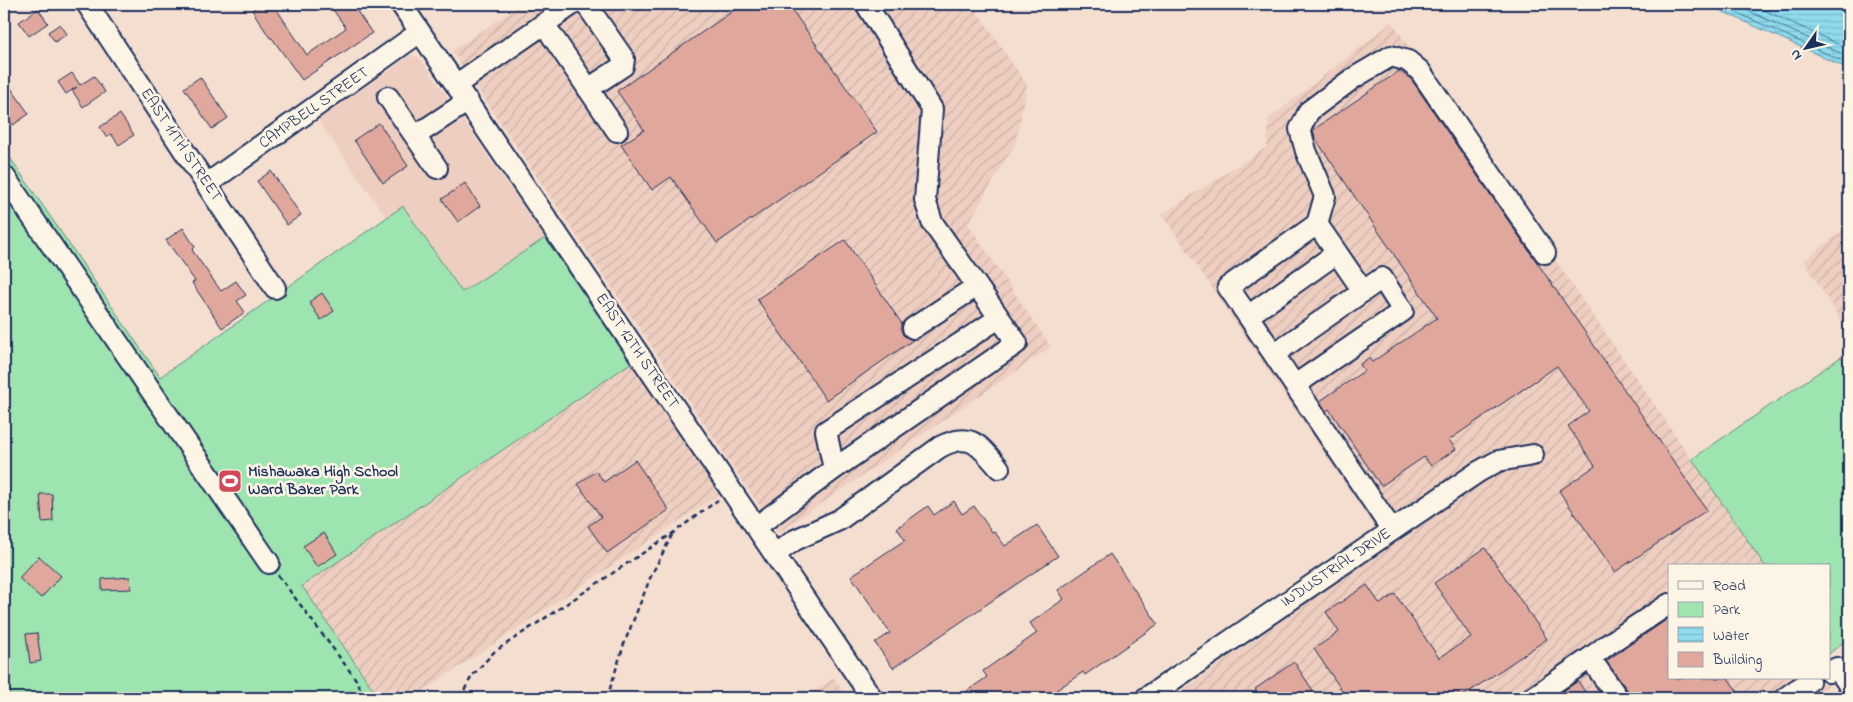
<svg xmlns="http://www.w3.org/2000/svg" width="1853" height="702" font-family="'Indie Flower',sans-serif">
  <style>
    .built { fill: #eecec0 }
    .industrial { fill: url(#industrial-furrows) }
    .green { fill: #9ee4b0; stroke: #5c8a87 }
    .water { fill: url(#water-rules); stroke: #5f96b3 }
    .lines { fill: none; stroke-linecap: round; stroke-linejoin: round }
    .shore { stroke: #497497; stroke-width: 1 }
    .building { fill: #e0a79d; stroke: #1b2f5e }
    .minor-casing { stroke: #1b2f5e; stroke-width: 24 }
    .path { stroke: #1b2f5e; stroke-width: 2.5; stroke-dasharray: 5 4; stroke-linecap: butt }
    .minor { stroke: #fcf5e5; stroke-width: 20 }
    .labels { text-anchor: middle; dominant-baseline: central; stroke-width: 5; stroke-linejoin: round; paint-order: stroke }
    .street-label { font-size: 16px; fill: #1b2f5e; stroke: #fcf5e5 }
    .poi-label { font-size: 16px; font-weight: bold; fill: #1b2f5e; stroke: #fcf5e5; text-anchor: start }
  </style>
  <defs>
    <pattern id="industrial-furrows" width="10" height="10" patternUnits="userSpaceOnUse" patternTransform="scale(1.25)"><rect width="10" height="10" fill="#eecec0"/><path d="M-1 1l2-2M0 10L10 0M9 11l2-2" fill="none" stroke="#ccb1a7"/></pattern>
    <pattern id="water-rules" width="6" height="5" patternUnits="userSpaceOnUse" patternTransform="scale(1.25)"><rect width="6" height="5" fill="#8ddbec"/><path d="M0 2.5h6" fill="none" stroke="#79bccd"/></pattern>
  </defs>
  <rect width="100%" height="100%" fill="#f4decf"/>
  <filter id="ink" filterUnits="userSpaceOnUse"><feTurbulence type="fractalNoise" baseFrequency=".02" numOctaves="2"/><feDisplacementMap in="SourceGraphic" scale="10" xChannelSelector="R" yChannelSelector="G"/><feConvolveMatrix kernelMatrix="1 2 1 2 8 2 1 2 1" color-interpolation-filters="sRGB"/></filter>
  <g filter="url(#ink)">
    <!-- built -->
    <path class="built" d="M411,55L419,57L545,238L462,292L403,207L387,218L318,120Z"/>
    <!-- industrial -->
    <path class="industrial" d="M522,4H972L1027,85L1016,142L968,224L1051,347L778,533L452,51Z
      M1392,22L1765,566H1669V678H1829V660L1840,677L1810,698H1172L1467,490L1377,531L1162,214L1267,147L1269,119Z
      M1849,225V334L1804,261Z
      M631,363L720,494L412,698H379L302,586Z
      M834,678L847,698H804Z"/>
    <!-- green -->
    <path class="green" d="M4,149L160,377L403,206L462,292L545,238L631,363L302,586L379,698H4Z
      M1841,357L1849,369V637L1829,654V566H1765L1692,459Z"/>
    <!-- water -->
    <path class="water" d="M1706,4H1848L1849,69Z"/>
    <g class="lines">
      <!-- shore -->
      <path class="shore" d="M1718,4L1849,64
        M1733,4L1849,57
        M1751,4L1849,49"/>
    </g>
    <!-- building -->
    <path class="building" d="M261,4H273L307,55L346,28L329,4H352L372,33L302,80L272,38H270L252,10Z
      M743,4H788L877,132L717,243L671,177L652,190L621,145L644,130L617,91Z
      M38,9L48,23L29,36L19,22Z
      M60,24L67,34L55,42L48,32Z
      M1399,71L1411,79L1707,510L1615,572L1559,491L1595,466L1568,426L1589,411L1557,366L1449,440L1456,449L1431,466L1424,457L1381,486L1329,409L1326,411L1320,401L1364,371L1360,364L1369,358L1372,362L1437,318L1315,138L1313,130Z
      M72,73L80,85L94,76L105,92L83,107L72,90L77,87L66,94L58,82Z
      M200,77L228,118L212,129L184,88Z
      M4,78L29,114L13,125L4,112Z
      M120,114L134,135L119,145L111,134L106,137L100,127Z
      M379,123L408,166L383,183L354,140Z
      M271,171L301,215L287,225L257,181Z
      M465,183L480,206L458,222L442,199Z
      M183,228L195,247L192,250L221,291L236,281L246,295L237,301L245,312L222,328L192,283L195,281L166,240Z
      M845,240L902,324L901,329L903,335L913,340L826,400L757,299Z
      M322,293L334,311L321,320L309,302Z
      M635,460L669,510L607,553L588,526L601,517L578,484L596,471L604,482Z
      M40,494H52L53,521L42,522Z
      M954,501L962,514L974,506L992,532L994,531L1005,546L1037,525L1058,556L893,668L875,643L890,633L851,576L905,540L897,528L928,506L934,515Z
      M324,533L337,554L317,567L303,546Z
      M1485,548L1547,639L1460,698H1347L1314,649L1339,632L1326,612L1367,585L1380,604L1395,594L1439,658L1471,637L1434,583Z
      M1110,554L1158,624L1085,675L1083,672L1045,698H957L987,677L983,671L1037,633L1030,623L1064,599L1058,590Z
      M39,556L61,576L41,598L19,578Z
      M130,577L131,589L102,590V579Z
      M1669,618V678H1728L1742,698H1630L1628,691L1606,661Z
      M37,633L41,661L30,663L26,634Z
      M1294,662L1318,698H1261L1255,689Z
      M1578,681L1589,698H1553Z"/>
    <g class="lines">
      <!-- minor casing -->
      <g class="minor-casing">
        <path id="minor" d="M87,4L275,288
          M401,4L872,698
          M586,4L624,59L623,66L588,89
          M544,24L617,131
          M457,84L573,4
          M388,97L437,168
          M415,136L468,101
          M4,176L269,563
          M207,184L420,32
          M1337,253L1317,224L1325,196L1306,151L1300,129L1309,111L1352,79L1391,56L1408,61L1420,71L1545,253
          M1363,291L1337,253L1248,316L1392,530
          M1248,316L1228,287L1317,224
          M913,328L977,286
          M1274,354L1382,278L1403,311L1295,385
          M834,469L1017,343L932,222L925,200L932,109L866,4
          M756,527L834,469L826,431L999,318
          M775,554L795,540L839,520L940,447C971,431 979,445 999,468
          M1829,672L1837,668L1849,685
          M1146,698L1478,472L1498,461L1533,455
          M1532,698L1590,658
          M1618,698L1590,658L1607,645L1669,604
          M1785,698L1809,681L1808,678"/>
      </g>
      <!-- path -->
      <path class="path" d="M278,575L358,682L363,698
        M460,698L472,676L494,652L673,533L718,500
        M607,698L624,644L651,576L672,535"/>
      <!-- minor -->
      <use href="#minor" class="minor"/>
    </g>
  </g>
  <!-- icons -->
  <defs>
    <g id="stadium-square" transform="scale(1.25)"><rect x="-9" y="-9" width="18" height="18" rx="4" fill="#d1495b" stroke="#fcf5e5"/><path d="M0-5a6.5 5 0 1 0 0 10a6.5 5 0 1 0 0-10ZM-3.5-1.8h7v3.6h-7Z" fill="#fff"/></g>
  </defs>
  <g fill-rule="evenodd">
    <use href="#stadium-square" x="230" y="481"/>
  </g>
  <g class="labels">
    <!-- street labels -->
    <g class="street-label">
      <text transform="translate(314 108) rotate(-35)">CAMPBELL STREET</text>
      <text transform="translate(181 145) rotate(56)">EAST 11TH STREET</text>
      <text transform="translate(637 351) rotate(56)">EAST 12TH STREET</text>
      <text transform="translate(1336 568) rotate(-34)">INDUSTRIAL DRIVE</text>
    </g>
    <!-- poi labels -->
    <g class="poi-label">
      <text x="248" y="472">Mishawaka High School<tspan x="248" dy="18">Ward Baker Park</tspan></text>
    </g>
  </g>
  <!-- margin -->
  <rect width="1853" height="702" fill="none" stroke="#fcf5e5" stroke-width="20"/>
  <rect x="10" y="10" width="1833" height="682" fill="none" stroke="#1b2f5e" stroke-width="2" filter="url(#ink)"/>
  <!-- legend -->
  <rect x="1668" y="564" width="162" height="115" fill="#fcf5e5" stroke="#a2a6af"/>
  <rect x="1678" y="581" width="25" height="8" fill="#fcf5e5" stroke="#a2a6af"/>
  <text x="1713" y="590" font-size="15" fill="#1b2f5e">Road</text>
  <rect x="1678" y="602" width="25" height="15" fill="#9ee4b0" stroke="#a2a6af"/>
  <text x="1713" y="614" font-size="15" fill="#1b2f5e">Park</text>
  <rect x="1678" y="627" width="25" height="15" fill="url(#water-rules)" stroke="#a2a6af"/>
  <text x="1713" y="640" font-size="15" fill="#1b2f5e">Water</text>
  <rect x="1678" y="652" width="25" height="15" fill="#e0a79d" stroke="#a2a6af"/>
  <text x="1713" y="664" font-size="15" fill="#1b2f5e">Building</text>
  <!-- north arrow -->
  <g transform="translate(1806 48) rotate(236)" stroke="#fcf5e5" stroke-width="4" paint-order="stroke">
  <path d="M0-4L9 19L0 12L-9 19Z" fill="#1b2f5e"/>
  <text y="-8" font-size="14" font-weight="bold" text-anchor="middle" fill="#1b2f5e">N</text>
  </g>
</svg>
